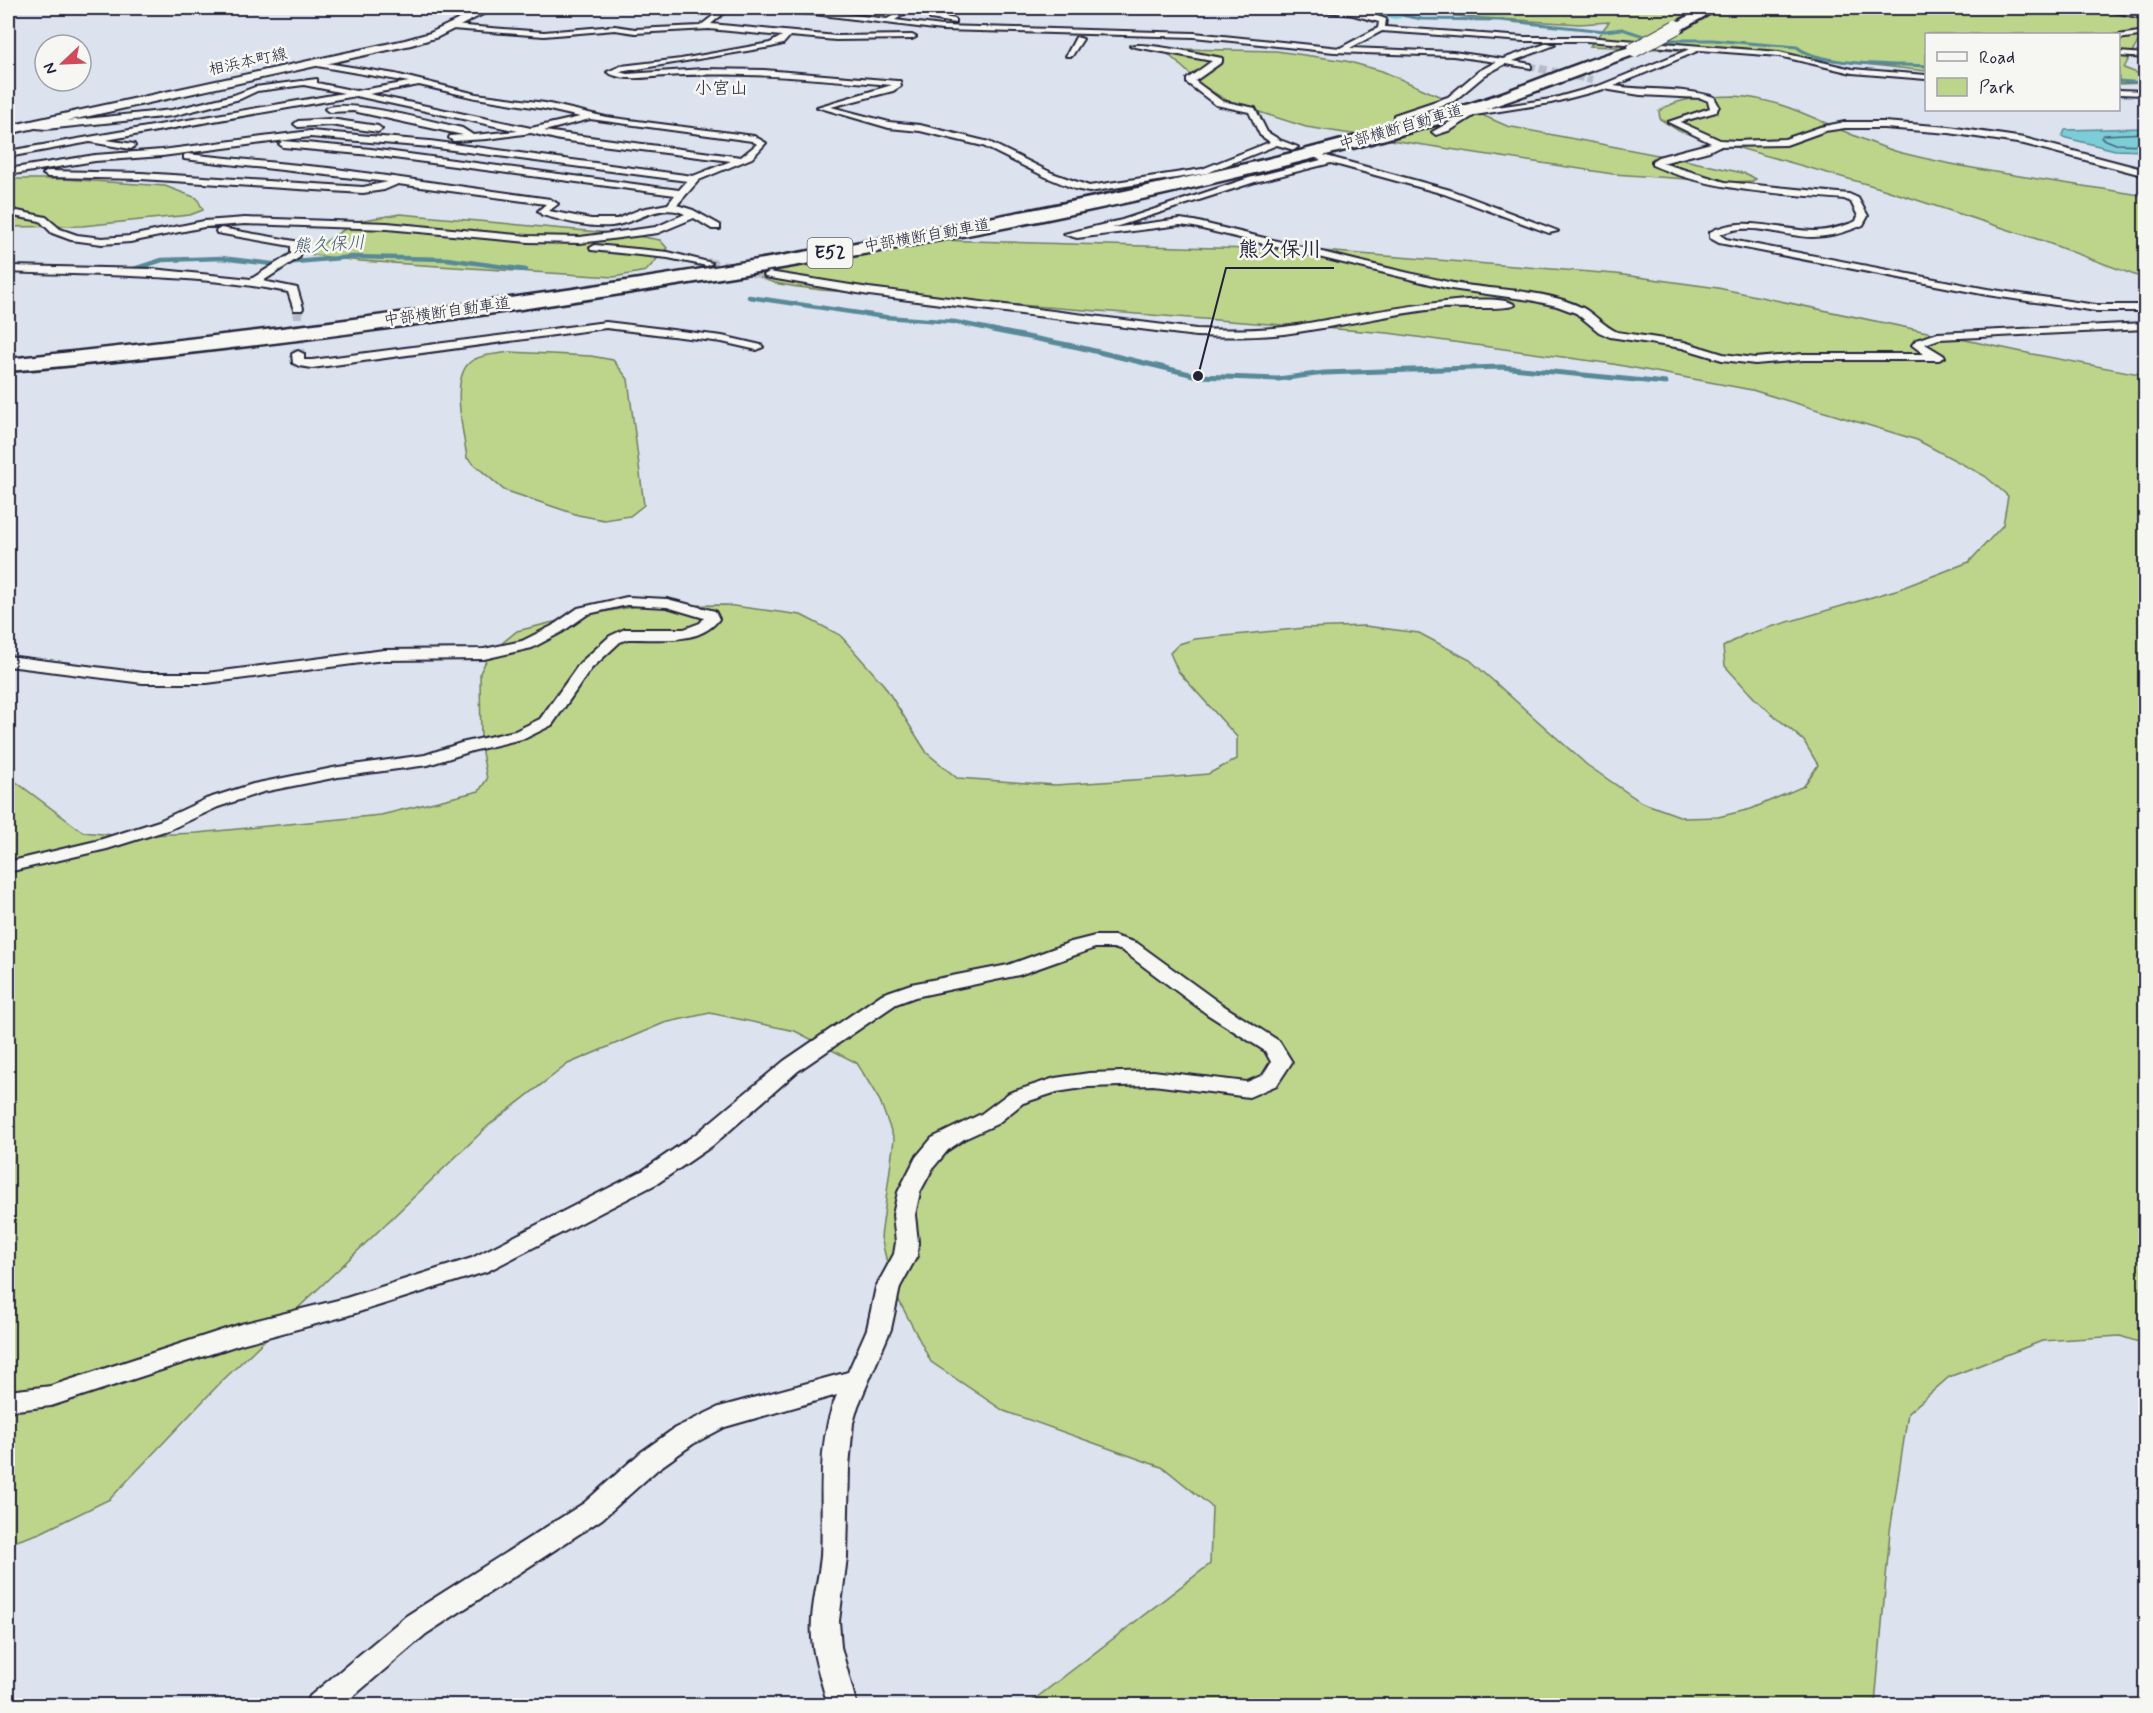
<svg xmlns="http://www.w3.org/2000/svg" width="2153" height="1713" font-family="Mynerve,'Klee One',sans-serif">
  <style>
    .green { fill: #bdd58b; stroke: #707c63; stroke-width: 1.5 }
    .water { fill: #7ccdd6; stroke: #588998; stroke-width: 1.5 }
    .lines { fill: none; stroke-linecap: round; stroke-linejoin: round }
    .shore { stroke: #466679; stroke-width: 1.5 }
    .stream-far2 { stroke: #588998; stroke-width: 3 }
    .stream-far1 { stroke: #588998; stroke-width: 4.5 }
    .stream { stroke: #588998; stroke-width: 5 }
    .river { fill: #7ccdd6; fill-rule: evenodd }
    .street-tunnel-far2 { stroke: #b7bcca; stroke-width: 8; stroke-dasharray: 8 4; stroke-linecap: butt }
    .street-tunnel-far1 { stroke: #b7bcca; stroke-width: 10; stroke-dasharray: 10 5; stroke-linecap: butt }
    .street-tunnel { stroke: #b7bcca; stroke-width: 13; stroke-dasharray: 13 6; stroke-linecap: butt }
    .street-casing { stroke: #22223b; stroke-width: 4 }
    .secondary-casing { stroke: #22223b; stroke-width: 4 }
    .highway-casing { stroke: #22223b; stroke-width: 5 }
    .street { fill: #f6f6f2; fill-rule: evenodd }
    .secondary { fill: #f6f6f2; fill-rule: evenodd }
    .highway { fill: #f6f6f2; fill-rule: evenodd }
    .highway-bridge-casing { stroke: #22223b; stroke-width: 16; stroke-linecap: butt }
    .highway-bridge { stroke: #f6f6f2; stroke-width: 14 }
    .labels { text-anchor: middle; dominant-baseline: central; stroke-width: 5; stroke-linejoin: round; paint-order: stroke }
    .far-street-label { font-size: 16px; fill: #22223b; stroke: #f6f6f2 }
    .far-quarter-label { font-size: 18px; fill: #22223b; stroke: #f6f6f2 }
    .far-water-label { font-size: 18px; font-style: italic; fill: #3d556a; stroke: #f6f6f2 }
    .shield { fill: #f6f6f2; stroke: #626272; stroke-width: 1.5 }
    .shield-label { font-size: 18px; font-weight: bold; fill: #22223b }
    .leader { fill: none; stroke: #22223b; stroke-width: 2 }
    .callout-dot { fill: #22223b; stroke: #f6f6f2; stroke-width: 2 }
    .callout-label { font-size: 21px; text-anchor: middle; font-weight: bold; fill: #22223b; stroke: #f6f6f2; stroke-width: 5; stroke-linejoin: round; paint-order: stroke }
  </style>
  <rect width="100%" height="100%" fill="#dce3ee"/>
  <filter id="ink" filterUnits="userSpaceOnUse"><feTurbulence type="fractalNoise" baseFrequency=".0167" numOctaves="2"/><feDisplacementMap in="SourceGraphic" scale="12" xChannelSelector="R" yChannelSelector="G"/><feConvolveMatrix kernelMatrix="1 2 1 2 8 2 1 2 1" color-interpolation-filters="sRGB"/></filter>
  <g filter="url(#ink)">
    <!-- green -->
    <path class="green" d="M1389,8H2145V36L2140,38L2124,68L2145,76V83L2119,84L2118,34H1926V71L1775,54L1590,46L1609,22L1580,24L1466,17Z
      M1182,49L1276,51L1346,61L1382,71L1507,126L1689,161L1747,174L1756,179L1752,181L1731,182L1613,174L1306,127L1231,103L1203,86L1168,54Z
      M1734,96C1791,98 1845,138 1902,153C1982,173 2064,182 2145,196V279L2040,240L1877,187L1679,131L1660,119L1659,111C1680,96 1708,97 1734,96Z
      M8,179H65L165,186L197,198L203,210L190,215L82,226L8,227Z
      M400,214L632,235L660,240L667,248L646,271L614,277L360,261L312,255L316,248L357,221Z
      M934,240L1322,251L1616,274L1718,288L2032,354L2145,375V1344L2120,1336L2042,1341L1949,1377L1908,1413L1890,1531L1875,1705H1027L1210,1564L1212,1507L1164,1468L1004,1411L931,1362L893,1289L881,1237L894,1139L880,1101L857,1063L795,1031L710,1013L664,1023L568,1064L489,1125L222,1381L110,1499L40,1533L8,1544V776L83,832L123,836L197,833L381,815L479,791L487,779L481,747L480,673L490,653L517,631L570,618L637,606L726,605L801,615L840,635L884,685L927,753L957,778L1055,785L1164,778L1208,774L1237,759V737L1178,671L1170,653L1179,644L1195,639L1304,628L1365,626L1419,633L1470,660L1587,765L1641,802L1685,818L1718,817L1751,809L1804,786L1818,765L1804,741L1756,700L1725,666L1723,647L1744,635L1899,589L1969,562L2003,525L2008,496L1985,476L1917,440L1752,390L1613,364L1388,333L821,290C799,286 762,286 748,268C776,245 894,242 934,240Z
      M510,352L591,356L613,360L628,379L644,505L630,516L604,520L578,515L504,490L467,458C464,434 450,381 469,363C479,354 498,354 510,352Z"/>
    <!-- water -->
    <path class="water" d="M2145,128V151L2115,150L2062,137L2065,130Z"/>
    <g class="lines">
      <!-- shore -->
      <path class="shore" d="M2146,133L2104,135L2101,138L2116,144L2146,145"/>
      <!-- stream-far2 -->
      <path class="stream-far2" d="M1395,14L1422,19L1499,20L1605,31L1622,29L1656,40H1712L1797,47C1819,66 1895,64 1926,66
        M2118,81L2146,83"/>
      <!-- stream-far1 -->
      <path class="stream-far1" d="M134,269L162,260L221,258L272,264L352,257L447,259L526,270
        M749,297L885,317L955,322L999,331"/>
      <!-- stream -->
      <path class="stream" d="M992,330L1078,347L1198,376L1278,379L1324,373L1501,367L1666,383"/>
      <!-- river -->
      <path class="river" d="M1353,8H1388L1401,10L1404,14L1401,18L1395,19L1356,12Z"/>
      <!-- street-tunnel-far2 -->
      <path class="street-tunnel-far2" d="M1528,66L1592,80"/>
      <!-- street-tunnel-far1 -->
      <path class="street-tunnel-far1" d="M707,263L769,275
        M298,308V331"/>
      <!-- street-tunnel -->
      <path class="street-tunnel" d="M298,330V354"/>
      <!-- street casing -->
      <g class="street-casing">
        <path id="street" d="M723,8L814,10L887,19L907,8H915L895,20L942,26L1194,33L1340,48L1378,28L1379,22L1353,15L1297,8C1326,5 1358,9 1386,19L1385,27L1524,37H1586L1779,52L1852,69L1926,75V79L1852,73L1779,56L1700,50L1614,86C1646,91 1684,87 1714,97L1719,106L1716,112L1680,122L1720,140L1737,141L1785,139L1820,127L1845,122H1884L1949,127L2024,138L2146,170V176L2024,144L1949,133L1884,128H1845L1825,131L1786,145L1719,146L1709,151L1662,163L1725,182L1849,194L1858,198L1868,216L1863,225C1847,232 1830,237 1813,237C1783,237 1748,220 1720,235L1726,239L1987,289L2096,305H2146V311H2096L1987,295L1719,243L1710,238V232C1744,214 1779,231 1815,231C1828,231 1840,227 1852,223L1856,221L1858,216L1851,202L1844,199C1779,193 1713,192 1652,165V161L1658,157L1711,143L1668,122L1710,108L1708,101L1701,98L1640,95L1604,89L1551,103L1475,115L1451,130L1436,135L1432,132L1470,111L1551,99L1601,85L1690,49L1586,41H1524L1382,31L1350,48L1453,52L1503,59L1548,43L1555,45L1513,61L1531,64V68L1505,64L1485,75L1454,101L1397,120L1394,119V115L1448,97L1479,71L1496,62L1453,56L1334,52L1194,37L942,30L814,14L730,8L711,24L836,36L912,35L916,37L912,39L836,40L790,36L783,44L771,47L619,72L627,74L703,69L764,70L897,81H900L901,86L893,91L831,107L889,122L920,125L989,142L1052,173L1089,186L1202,169L1270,142L1260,135L1249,112L1216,105L1187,83V79L1212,61L1130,46C1139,41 1207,55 1222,58V62L1195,81L1222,101L1255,108L1267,132L1280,140L1298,147L1294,150L1277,145L1207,173L1089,192L1075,189L1046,177L983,146L920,131L889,128L817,107L892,85C817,79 742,71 666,76C647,77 623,82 607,72L621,66L681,59L770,43L782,36L709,29L635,33L615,30L544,36L452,29L448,27L452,25L544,32L615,26L635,29L700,26Z
          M940,8H948L939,16L955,19V23L930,19V15Z
          M2097,8H2109L2146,15V19Z
          M2146,31V35L2118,39V35Z
          M1076,37L1083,39L1072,56H1066Z
          M2118,52L2146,54V58L2118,56Z
          M320,62L395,74L476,94L545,103L606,117L754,136L766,143L752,158L699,180L677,205L693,210L720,225V229H712L694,218L658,233L580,243L528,242L387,229L245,224L204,227L130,242L102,244L71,240L52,233L40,221L8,215V209L46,217L60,229L77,235L102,238L130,236L204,221L245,218L387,223L528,236L580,237L656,227L685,214C658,202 638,223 612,226C588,228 564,221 542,215L538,211L546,204L398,184L384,190L363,193L141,179L48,177L43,174L48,171L141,173L363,187L388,182L184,159V155L187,154L329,168L550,199L558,204L549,211L591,219H617L641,209L668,204L675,195L371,155L283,147L279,144L283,141L371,149L679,190L687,181L430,147L310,137L162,156L95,161L8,175V169L95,155L162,150L310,131L430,141L693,176L731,161L560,140L531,133L487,139L453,141L449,138L450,136L463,135L353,111L329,112L325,109C343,97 437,123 462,128L473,135L518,131L356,96L106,140L134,144L135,146L131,149L90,142L8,157V151L344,93L304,85L257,91L240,99L172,116L46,129L26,127V123H46L172,110L234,95L255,87L317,79V83L356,91L409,82L317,66L316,64ZM419,85L476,98L545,109L580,117L531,128L369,94ZM590,119L752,141L757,144L741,157L544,131Z
          M2118,90L2146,91V95L2118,94Z
          M330,119L378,126L382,129L378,132L330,125L298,127L294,124L298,121Z
          M1319,154L1450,190L1558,231L1549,233L1444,194L1331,163L1255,182L1112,228L1180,219L1194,221C1279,241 1363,263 1448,282C1491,291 1544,288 1583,308C1595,315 1604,326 1617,332L1684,342L1723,354L1755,358L1803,354H1924L1912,345L1916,340L1938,333L2146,323V329L1939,339L1925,344L1943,355L1945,357L1939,360H1803L1755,364L1722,360L1682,348L1610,337L1599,332L1576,313L1557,306L1530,300L1451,289L1194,227L1180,225L1077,238L1064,234L1122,220L1249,178L1321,160L1314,157Z
          M221,228L300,242V257L263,281L297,288L303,308L302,310H294L288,292C195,274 102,276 8,272V266L152,269L251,279L291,254V246L217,233L216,231Z
          M595,245L668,252L712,263L707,266L668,258L591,250L590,248Z
          M769,272L869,288L1196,329C1226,330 1255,330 1284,327C1322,322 1492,286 1515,305C1509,310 1456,307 1443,308C1390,314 1337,327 1284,334C1255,337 1226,337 1196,336L869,295L765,277L764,275Z
          M606,322L722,336L761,345L763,347L757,350L722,342L606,328L312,368L299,366L293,363L292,354L298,351L304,354V360H312Z
          M627,597L667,599L715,611L719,619C699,646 657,638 628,639L620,642L591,669L552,725L526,738L472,751L428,765L338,777L263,792L218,807L171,829L107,849L8,872V862L96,841L159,821L206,799L253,784L338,767L425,755L461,743L515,731L540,719L580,663L610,636L625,629H684L700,623L704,618L667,607L627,605L588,614L562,632L532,648L484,659L384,660L207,683H143L8,666V656L143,673H207L384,650L484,649L522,641L552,626L578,608Z
          M1095,936H1114L1137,943L1221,1004L1279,1041L1292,1062L1277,1085L1249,1097L1153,1085L1089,1087L1057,1092L1023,1103L997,1124L964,1139L948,1150L933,1168L920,1192L915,1215L918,1242L917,1256L900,1287L891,1329L858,1406L853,1423L849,1467L847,1557L839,1621L841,1647L857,1706H828C823,1686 816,1667 813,1647C808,1616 818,1586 821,1556C824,1503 815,1444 837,1395L725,1427L693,1444L658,1469L602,1519L426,1634L342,1706H306L310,1696L406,1616L584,1503L640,1453L675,1428L719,1407L848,1372L867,1329L876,1287L894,1254L896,1242L893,1215L898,1192L916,1157L932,1138L981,1114L1009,1093L1055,1078L1089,1073L1153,1071L1247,1082L1263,1075L1271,1062L1265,1051L1207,1014L1123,951L1113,948H1095L1019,975L915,997L896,1004L798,1071L712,1146L658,1183L488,1271L346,1316L241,1344L51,1406L8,1411V1391L51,1386L241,1324L346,1298L472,1258L642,1171L696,1134L784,1061L882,994L911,984L1008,965L1071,942Z"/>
      </g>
      <!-- secondary casing -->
      <g class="secondary-casing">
        <path id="secondary" d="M483,8H495L438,37L411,45L8,134V126L405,40L430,33Z"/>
      </g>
      <!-- highway casing -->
      <g class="highway-casing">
        <path id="highway" d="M1703,8H1719L1681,30L1676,31L1669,27Z
          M1634,46L1639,47L1641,50L1639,53C1573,77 1508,103 1442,123C1172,202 892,252 614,295C413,326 210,354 8,371V359C332,325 654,283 974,221C1083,200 1192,178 1300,151C1362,135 1424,119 1485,99C1535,82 1583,60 1634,46Z"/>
      </g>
      <!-- street -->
      <use href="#street" class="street"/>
      <!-- secondary -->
      <use href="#secondary" class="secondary"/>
      <!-- highway -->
      <use href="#highway" class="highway"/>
      <!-- highway-bridge casing -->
      <g class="highway-bridge-casing">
        <path id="highway-bridge" d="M1634,50L1676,27"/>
      </g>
      <!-- highway-bridge -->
      <use href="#highway-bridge" class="highway-bridge"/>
    </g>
  </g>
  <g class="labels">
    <!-- far-street labels -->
    <g class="far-street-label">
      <text transform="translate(248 62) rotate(-12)">相浜本町線</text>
      <text transform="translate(1401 128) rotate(-16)">中部横断自動車道</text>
      <text transform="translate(927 236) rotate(-10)">中部横断自動車道</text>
      <text transform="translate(447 312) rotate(-8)">中部横断自動車道</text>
    </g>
    <!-- far-quarter labels -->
    <g class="far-quarter-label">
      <text x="721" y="89">小宮山</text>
    </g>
    <!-- far-water labels -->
    <g class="far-water-label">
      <text transform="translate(329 245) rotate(-3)">熊久保川</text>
    </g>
    <!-- shield labels -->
    <rect class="shield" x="807.5" y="238" width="45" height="30" rx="4.5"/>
    <g class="shield-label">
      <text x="830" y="253">E52</text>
    </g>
  </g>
  <!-- callouts -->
  <path class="leader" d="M1198 376L1226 268H1334"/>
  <circle class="callout-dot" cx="1198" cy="376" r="6"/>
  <g class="callout-label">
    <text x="1280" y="256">熊久保川</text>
  </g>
  <!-- margin -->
  <rect width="2153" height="1713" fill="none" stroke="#f6f6f2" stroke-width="30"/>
  <rect x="15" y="15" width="2123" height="1683" fill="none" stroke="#22223b" stroke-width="2" filter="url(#ink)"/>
  <!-- legend -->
  <rect x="1925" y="33" width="195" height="78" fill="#f6f6f2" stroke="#a1a1a9" stroke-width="1.5"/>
  <rect x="1937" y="52" width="30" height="9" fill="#f6f6f2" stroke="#a1a1a9" stroke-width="1.5"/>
  <text x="1979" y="63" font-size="18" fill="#22223b">Road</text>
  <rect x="1937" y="78" width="30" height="18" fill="#bdd58b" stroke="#a1a1a9" stroke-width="1.5"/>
  <text x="1979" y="93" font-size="18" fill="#22223b">Park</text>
  <!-- north arrow -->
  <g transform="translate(63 63) rotate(247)"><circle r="28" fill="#f6f6f2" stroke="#a1a1a9" stroke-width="1.5"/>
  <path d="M0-4.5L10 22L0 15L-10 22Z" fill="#d1495b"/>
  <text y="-9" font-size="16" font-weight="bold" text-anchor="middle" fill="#22223b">N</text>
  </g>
</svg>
